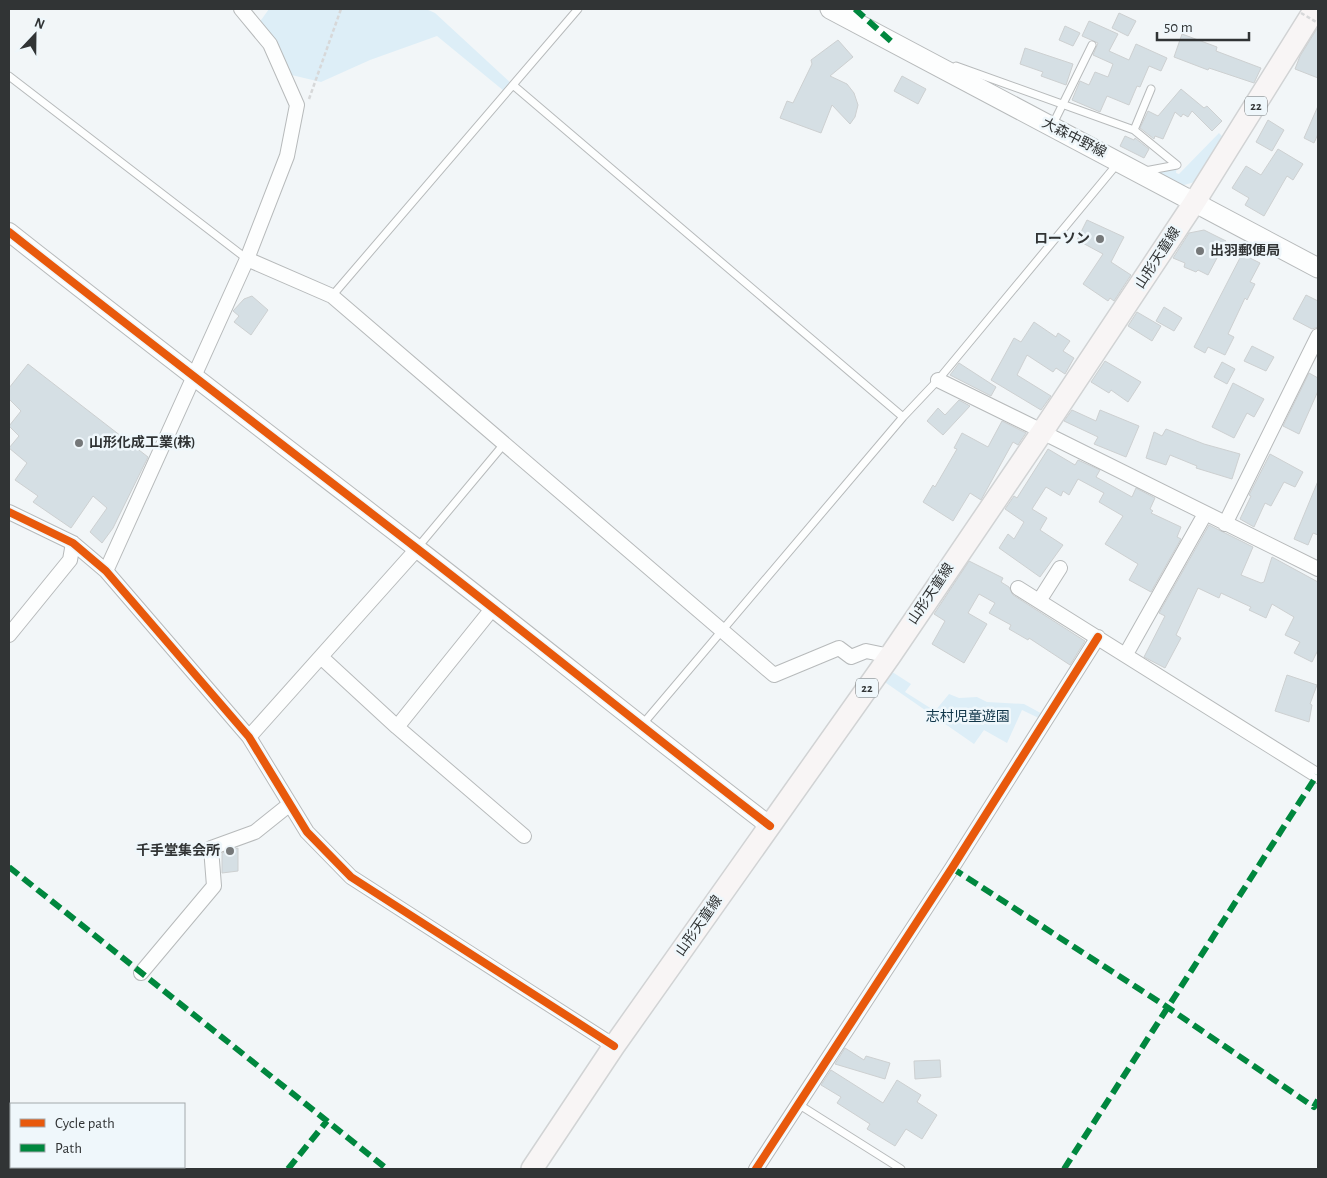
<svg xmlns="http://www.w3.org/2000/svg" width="1327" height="1178" font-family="'Alegreya Sans','Noto Sans JP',sans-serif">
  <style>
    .green { fill: #ddeef7 }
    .building { fill: #d5dfe4; stroke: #cdd0d1 }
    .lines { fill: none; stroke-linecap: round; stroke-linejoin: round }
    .service-casing { stroke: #b7babb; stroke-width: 9 }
    .minor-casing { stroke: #b7babb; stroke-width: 16 }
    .tertiary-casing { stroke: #b7babb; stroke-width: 20 }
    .secondary-casing { stroke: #b7babb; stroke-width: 21 }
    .primary-casing { stroke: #d1d3d4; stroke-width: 24 }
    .path { stroke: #d7d8d9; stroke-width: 2.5; stroke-dasharray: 4 2.5; stroke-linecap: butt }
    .service { stroke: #fdfefe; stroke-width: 7 }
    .minor { stroke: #fdfefe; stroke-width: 14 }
    .tertiary { stroke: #fdfefe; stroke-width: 18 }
    .secondary { stroke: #fdfefe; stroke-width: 19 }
    .primary { stroke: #f8f5f5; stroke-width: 21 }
    .path-bridge { stroke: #d7d8d9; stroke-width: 2.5; stroke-dasharray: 4 2.5; stroke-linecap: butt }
    .quiet { stroke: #00873e; stroke-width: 6; stroke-dasharray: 12 6; stroke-linecap: butt }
    .cycleway-casing { stroke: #eff7fb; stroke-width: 11 }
    .cycleway { stroke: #e8590c; stroke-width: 8 }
    .poi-dot { fill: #757879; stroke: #eff7fb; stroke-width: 2 }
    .labels { text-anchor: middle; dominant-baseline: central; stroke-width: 5; stroke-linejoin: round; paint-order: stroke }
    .shield { fill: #eff7fb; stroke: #6a6e70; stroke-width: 1 }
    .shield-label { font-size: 12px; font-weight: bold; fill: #313435 }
    .street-label { font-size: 14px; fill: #313435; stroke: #eff7fb }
    .poi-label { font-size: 14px; font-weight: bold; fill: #313435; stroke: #eff7fb; text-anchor: end }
    .park-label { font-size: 14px; fill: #113649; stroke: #eff7fb }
  </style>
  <rect width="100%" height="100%" fill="#f2f6f8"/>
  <!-- green -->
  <path class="green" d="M269,9H426L435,13L513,85L504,91L437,36L370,60L321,82L283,73L256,27Z
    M1219,133L1227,141L1198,181L1170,189L1140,172L1177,165L1176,173L1179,174Z
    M883,666L911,684L905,692L935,711L949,694L959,698L977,697L987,702L1024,704L1048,717L1045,721L1022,710L1007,743L984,730L974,744L876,676Z"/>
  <!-- building -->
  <path class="building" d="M1119,13L1136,21L1128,36L1112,28Z
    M1089,21L1118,34L1109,51L1129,60L1136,44L1167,58L1161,71L1149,66L1140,87L1137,86L1129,105L1107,96L1100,112L1072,100L1080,81L1089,85L1095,72L1108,77L1113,64L1093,55L1098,43L1082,36Z
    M1065,26L1080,33L1073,46L1059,40Z
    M1318,27V78L1295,69L1300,56Z
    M1182,34L1217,47L1216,51L1261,68L1254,83L1209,68L1208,70L1174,57Z
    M838,40L853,57L830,76L847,84L854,93L858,105L855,117L850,124L832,105L821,133L780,118L787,101L793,103L812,64L811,60Z
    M1025,48L1073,64L1066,85L1041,76L1043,72L1020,64Z
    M902,76L926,89L918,104L894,91Z
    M1181,89L1204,108L1207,106L1222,121L1212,131L1192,111L1188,117L1183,114L1181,117L1175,112L1163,139L1155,136L1154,139L1140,128L1148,111L1158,116Z
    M1318,106V134L1314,143L1304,138Z
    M1268,120L1284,130L1272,151L1256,142Z
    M1125,136L1134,140L1135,138L1149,149L1144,158L1120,146Z
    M1278,149L1303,164L1293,180L1287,176L1264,216L1245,205L1249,198L1232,188L1246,166L1261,175Z
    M1087,220L1124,237L1111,262L1131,275L1114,301L1110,298L1108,301L1083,284L1103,254L1077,240Z
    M1204,230L1226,241L1208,275L1198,270L1196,272L1184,267L1185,263L1173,258L1189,233Z
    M1242,254L1260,263L1250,282L1255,284L1247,300L1245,298L1228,334L1234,337L1225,355L1208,347L1205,353L1194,347Z
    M1306,295L1318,301V327L1312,329L1293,319Z
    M252,296L268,310L251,335L234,322L239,316L233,311L244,299Z
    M1164,307L1182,318L1174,331L1156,321Z
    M1137,312L1161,326L1152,341L1128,326Z
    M1034,322L1056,337L1058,333L1070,341L1063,351L1074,358L1065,374L1056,368L1053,372L1027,355L1017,375L1051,396L1041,410L991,380L1014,338L1021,342Z
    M1252,346L1274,357L1266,371L1244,361Z
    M1105,361L1141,382L1128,402L1111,390L1109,393L1091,382Z
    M1222,362L1235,369L1227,384L1214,377Z
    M959,363L996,387L991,396L950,375Z
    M28,364L148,457L113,528L102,543L90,532L107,508L93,496L71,528L33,502L38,496L15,480L27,463L9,448L19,436L9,426L21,411L9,399V388Z
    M1309,373L1318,378V391L1299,434L1283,426Z
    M1233,383L1264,399L1254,417L1247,413L1234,438L1212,427Z
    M959,400L970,406L943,435L927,421L938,408L945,415Z
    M1072,410L1096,421L1100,410L1139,426L1126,457L1094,444L1098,437L1064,421Z
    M1002,421L1026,433L1018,445L1013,442L981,500L970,493L953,521L923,502L933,485L935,487L957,449L954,448L962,433L988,447Z
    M1166,429L1204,444L1240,454L1232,479L1196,468L1197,466L1170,455L1166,465L1146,458L1154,432L1162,436Z
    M1048,449L1075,465L1078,460L1100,470L1096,477L1132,497L1136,488L1155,498L1150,509L1153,511L1151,513L1181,527L1177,537L1181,539L1151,592L1129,580L1138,564L1105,544L1123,516L1099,502L1104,493L1078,479L1069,495L1063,491L1061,496L1046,487L1032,509L1047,518L1040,530L1063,545L1040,577L999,548L1008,534L1014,539L1024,522L1005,509L1014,496L1017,498Z
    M1270,454L1303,472L1295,487L1284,482L1271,506L1265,503L1254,527L1240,519L1251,496L1249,495Z
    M1318,481V535L1313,533L1308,545L1294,539Z
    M1209,525L1253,547L1241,575L1261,583L1264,582L1272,557L1318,582V650L1312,662L1294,653L1300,642L1285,635L1294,617L1272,604L1266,618L1249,610L1251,607L1221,593L1219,598L1198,588L1176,635L1181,638L1165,668L1144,657L1165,616L1159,613Z
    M969,561L1003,578L1001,582L1009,587L1013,595L1085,641L1070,665L1029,638L1028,640L1009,629L1011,625L989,613L995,603L979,594L968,613L987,624L964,663L932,644L945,621L934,614Z
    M1287,675L1317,685L1310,704L1312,705L1309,722L1275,711Z
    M238,848V871L222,873V853Z
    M845,1048L864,1060L866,1056L890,1063L885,1079L835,1064Z
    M940,1060L941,1077L915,1079L914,1061Z
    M831,1070L883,1103L897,1080L921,1095L917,1102L937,1115L922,1139L906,1129L895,1146L867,1129L870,1124L837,1103L841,1097L821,1085Z"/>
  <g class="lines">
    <!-- service casing -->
    <g class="service-casing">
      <path id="service" d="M956,66L1134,130L1177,165L1145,171
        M9,76L247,259
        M513,85L903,417
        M1052,126L1092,45
        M1134,130L1151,89
        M332,296L578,9
        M418,547L504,444
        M642,725L903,417L938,380L1118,163
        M798,1104L901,1169"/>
    </g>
    <!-- minor casing -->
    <g class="minor-casing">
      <path id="minor" d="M247,259L332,296L774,675L839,648L851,657L866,651L890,656
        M938,380L1042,431
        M1042,432L1318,569
        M9,512L73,543L106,571L249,737L307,832L351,877L614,1046
        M1225,524L1318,336
        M106,571L247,259L287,156L297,105L270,44L241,9
        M1018,588L1318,776
        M1039,601L1060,568
        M9,635L70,560L73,543
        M1126,654L1205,514
        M321,657L397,727L524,836
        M397,727L492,609
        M249,737L417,549
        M141,973L214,886L211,848L255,832L290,804
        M756,1169L952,868L1098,637"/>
    </g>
    <!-- tertiary casing -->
    <g class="tertiary-casing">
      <path id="tertiary" d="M9,232C143,338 279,442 415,547C534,639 650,734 770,826"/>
    </g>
    <!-- secondary casing -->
    <g class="secondary-casing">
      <path id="secondary" d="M830,9L1318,268"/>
    </g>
    <!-- primary casing -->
    <g class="primary-casing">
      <path id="primary" d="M532,1169L614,1046L890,656L1042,432L1194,203L1315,9"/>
    </g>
    <!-- path -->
    <path class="path" d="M309,99L341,9"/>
    <!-- service -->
    <use href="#service" class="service"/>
    <!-- minor -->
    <use href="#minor" class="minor"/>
    <!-- tertiary -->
    <use href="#tertiary" class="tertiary"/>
    <!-- secondary -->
    <use href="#secondary" class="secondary"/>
    <!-- primary -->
    <use href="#primary" class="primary"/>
    <!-- path-bridge -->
    <path class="path-bridge" d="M1301,13L1318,23"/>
    <!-- quiet -->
    <path class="quiet" d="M855,9L892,42
      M9,867L387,1169
      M952,868L1167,1007L1314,1107L1318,1100
      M288,1169L327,1121
      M1064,1169L1317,775"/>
    <!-- cycleway casing -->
    <g class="cycleway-casing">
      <path id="cycleway" d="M9,232C143,338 279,442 415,547C534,639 650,734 770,826
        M9,512L73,543L106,571L249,737L307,832L351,877L614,1046
        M756,1169L952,868L1098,637"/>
    </g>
    <!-- cycleway -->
    <use href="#cycleway" class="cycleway"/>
  </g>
  <!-- markers -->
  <g class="poi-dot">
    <circle cx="1100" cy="239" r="5"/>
    <circle cx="1200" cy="251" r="5"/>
    <circle cx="79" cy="443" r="5"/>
    <circle cx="230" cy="851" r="5"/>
  </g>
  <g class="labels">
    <!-- shield labels -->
    <g class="shield">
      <rect x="1245" y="96.5" width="22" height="19" rx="4"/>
      <rect x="856" y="678.5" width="22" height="19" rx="4"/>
    </g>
    <g class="shield-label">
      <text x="1256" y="106">22</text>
      <text x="867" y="688">22</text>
    </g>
    <!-- street labels -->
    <g class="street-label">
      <text transform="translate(1074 138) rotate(27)">大森中野線</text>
      <text transform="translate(1158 258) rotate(-57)">山形天童線</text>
      <text transform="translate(931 594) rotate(-56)">山形天童線</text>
      <text transform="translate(699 926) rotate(-55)">山形天童線</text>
    </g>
    <!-- poi labels -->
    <g class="poi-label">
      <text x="1090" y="239">ローソン</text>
      <text x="1210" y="251" text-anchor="start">出羽郵便局</text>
      <text x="89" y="443" text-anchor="start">山形化成工業(株)</text>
      <text x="220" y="851">千手堂集会所</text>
    </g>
    <!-- park labels -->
    <g class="park-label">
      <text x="968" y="717">志村児童遊園</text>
    </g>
  </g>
  <!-- border -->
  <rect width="1327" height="1178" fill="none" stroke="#313435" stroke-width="20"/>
  <!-- legend -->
  <rect x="10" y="1103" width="175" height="65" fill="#eff7fb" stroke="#a3a9ac"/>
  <rect x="20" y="1119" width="25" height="8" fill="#e8590c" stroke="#a3a9ac"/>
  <text x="55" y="1128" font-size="15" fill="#313435">Cycle path</text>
  <rect x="20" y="1144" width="25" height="8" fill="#00873e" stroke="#a3a9ac"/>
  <text x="55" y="1153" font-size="15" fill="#313435">Path</text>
  <!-- north arrow -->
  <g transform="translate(35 35) rotate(22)" stroke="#eff7fb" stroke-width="4" paint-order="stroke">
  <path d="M0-4L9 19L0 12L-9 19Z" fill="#313435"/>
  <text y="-8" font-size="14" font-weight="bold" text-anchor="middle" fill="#313435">N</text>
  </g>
  <!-- scale -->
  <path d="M1157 32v8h92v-8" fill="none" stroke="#313435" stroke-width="2.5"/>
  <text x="1164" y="32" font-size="15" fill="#313435" stroke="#eff7fb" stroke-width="4" paint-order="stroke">50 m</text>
</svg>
